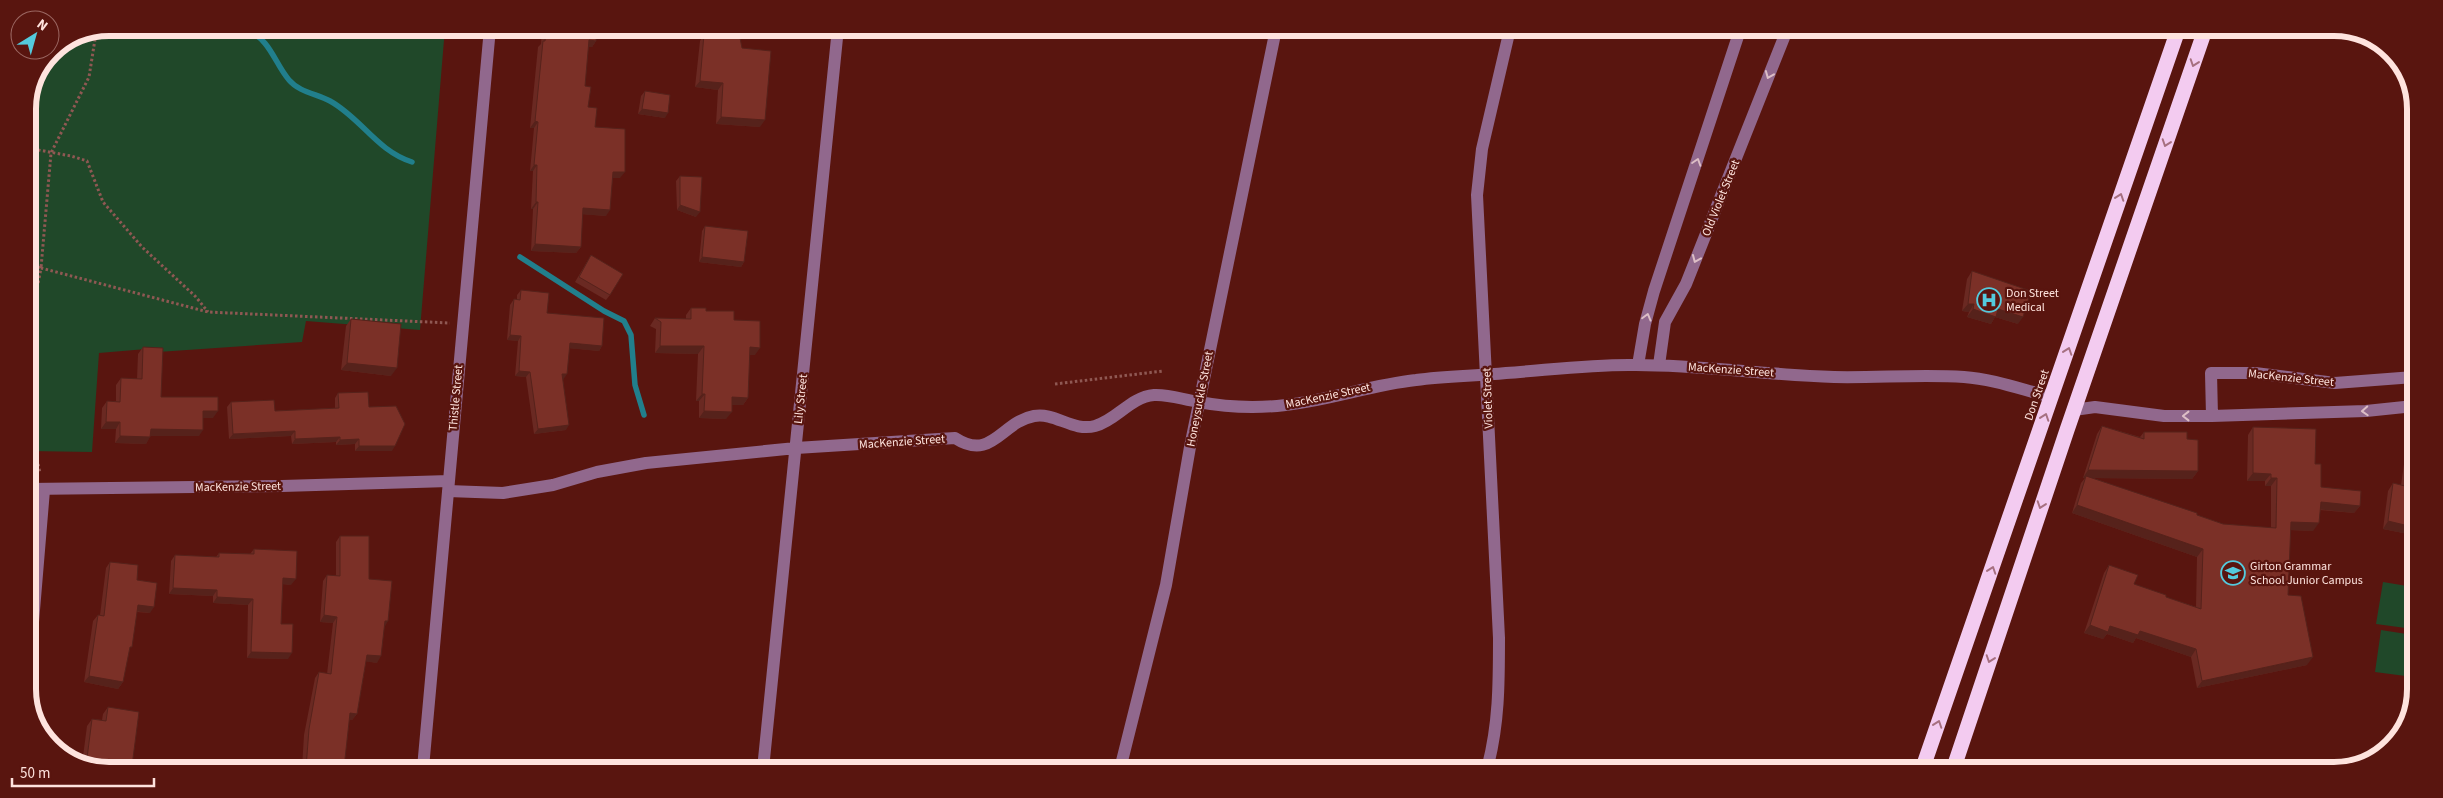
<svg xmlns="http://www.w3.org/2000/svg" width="2443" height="798" font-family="'Source Sans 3',sans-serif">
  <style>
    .green { fill: #204829 }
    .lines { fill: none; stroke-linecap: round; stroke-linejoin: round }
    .stream { stroke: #217f8c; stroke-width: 5.5 }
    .path { stroke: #8f5853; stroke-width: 3; stroke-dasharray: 2.5 2.5; stroke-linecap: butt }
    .minor { stroke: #91688d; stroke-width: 12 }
    .highway { stroke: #f3cbf0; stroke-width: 15 }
    .wall { fill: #6a2922 }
    .shaded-wall { fill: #56221b }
    .building { fill: #7b3027; stroke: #56221b }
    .oneway { stroke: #a67080 }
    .oneway2 { stroke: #ddbec6 }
    .labels { text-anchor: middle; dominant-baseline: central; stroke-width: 4.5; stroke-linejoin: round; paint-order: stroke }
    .street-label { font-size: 12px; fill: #fee3de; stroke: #59150f }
    .poi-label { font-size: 12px; fill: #fee3de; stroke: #59150f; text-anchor: start }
    .rim { fill: none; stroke: #fee3de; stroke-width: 6 }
  </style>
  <rect width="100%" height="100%" fill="#59150f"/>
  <!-- green -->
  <path class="green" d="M109,28H445L420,330L306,321L302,342L158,352V348L99,353L92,452L28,451V109L52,51Z
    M2383,582L2413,587V629L2376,624Z
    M2381,630L2413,635V677L2375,672Z"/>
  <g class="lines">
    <!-- stream -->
    <path class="stream" d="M229,28C235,29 242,29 248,31C270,39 275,64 289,80C299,92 317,94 330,101C361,118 377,151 412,162
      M520,257L604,311L624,321L631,335L635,385L644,415"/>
    <!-- path -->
    <path class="path" d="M28,135L33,149L71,156L87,161L103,202L142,247L196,297L208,312
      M28,264L41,268L51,153L89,77L96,33
      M28,337L41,268L208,312L450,323
      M1055,384L1163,371
      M28,415L40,473"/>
    <!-- minor -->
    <path class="minor" d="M1638,365L1645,324L1654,291L1740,30
      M1659,365L1665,322L1686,284L1787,30
      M2074,410L2095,407L2164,416H2212L2366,411L2414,406
      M2212,416L2211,373H2255L2335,383L2414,377
      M28,489L282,486L449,481
      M448,491L503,493L553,485L597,472L646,463L796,448L955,438C992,462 1001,422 1034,416C1055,412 1073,432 1095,426C1117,420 1130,397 1154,395C1169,394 1184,400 1199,402C1225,407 1251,408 1277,406C1325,402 1369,385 1416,380C1446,376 1476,376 1506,373C1549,370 1593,364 1636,365C1702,365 1768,375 1834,377C1877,378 1921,374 1964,377C1994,379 2023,390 2052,397
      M28,682L44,490
      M423,768L490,28
      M763,769L838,28
      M1120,769L1166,585L1190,447L1276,29
      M1487,769C1499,725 1499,683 1499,638L1477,195L1482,149L1510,29"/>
    <!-- highway -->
    <path class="highway" d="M1922,770L2178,30
      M1953,770L2067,430L2205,30"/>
  </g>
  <!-- wall -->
  <path class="wall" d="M542,28H597L596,41L592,47H588L585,86L588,107L595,127L620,178H612L606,216L582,214L581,247L576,253L531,251L533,209H531L533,171H530L534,128H530L538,47L541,44Z
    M704,34L742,48L760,127L716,124L718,90L695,87L700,41Z
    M645,91L665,118L638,114L641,96Z
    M680,176L696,217L677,210L676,181Z
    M705,226L744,262L741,267L699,262L702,231Z
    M591,255L610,295L606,300L575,282Z
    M1972,271L2018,324L1995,317L1991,324L1967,317L1969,312L1962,311L1967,279Z
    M521,290L547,313L602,346L599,351L569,348L563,380L566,430L534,434L526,377L515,376L518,341L507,340L510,305L514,299L517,300V295Z
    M691,308L706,311L734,320L755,355H749L748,398L743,405H732L726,419L699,418V401H696L698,354L655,353L656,329L650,326L655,318L686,319V315Z
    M351,319L391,376L341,370L346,326Z
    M143,347L161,397L213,418H203L199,436H150L146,444L115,443L116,429H101L102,408L107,401H116V385L121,378L137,379L138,354Z
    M338,393L369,407L392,451H355V444L336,445V442L292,444L291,436L229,439L227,407L231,402L275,411L335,408V398Z
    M2102,426L2140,437L2144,432L2187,439L2198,471L2192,479L2093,478L2223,524L2271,528V486H2265V481H2247L2248,435L2253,427L2315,464L2321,487L2360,506L2354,513L2320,510L2313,531L2290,530L2288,595L2307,665L2197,688L2191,657L2136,638L2133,643L2107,634L2103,639L2084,633L2104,573L2109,565L2134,584L2166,597L2196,607L2197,557L2072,513L2081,483L2085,478H2083L2097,434Z
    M2413,428V535L2383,529L2388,491L2393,483L2401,485L2408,436Z
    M340,536L369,579L384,627L377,663L366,661L357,714L352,720L349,719L344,768H302L304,735L315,678L319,672L327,674L333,623L320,622L323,581L327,575L336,576V542Z
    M254,549L291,585L283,584L281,624L288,659L247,658L248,605L213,603V596L169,594L171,561L175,555L216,557L219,553L250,554Z
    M110,562L137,580L150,613L137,612L123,682L118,689L84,682L93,621L98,615H100L106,568Z
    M108,707L130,768H87L82,764L87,726L92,719L102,720L103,714Z"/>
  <!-- shaded-wall -->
  <path class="shaded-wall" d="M589,40L596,41L592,47H584Z
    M700,81L723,83L718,90L695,87Z
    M642,109L668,113L665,118L638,114Z
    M721,117L765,120L760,127L716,124Z
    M535,121L538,122L534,128H530Z
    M534,165H537L533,171H530Z
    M613,172H625L620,178H609Z
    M536,202H538L533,209H531Z
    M680,205L700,212L696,217L677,210Z
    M583,208L610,210L606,216L578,214Z
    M535,244L581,247L576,253L531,251Z
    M702,257L744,262L741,267L699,262Z
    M1968,304H1974L1969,312L1962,311Z
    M1973,309H1998L2023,317L2018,324L1995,317L1991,324L1967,317Z
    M510,335L521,336L518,341L507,340Z
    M570,343L602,346L599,351L566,348Z
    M660,346H704L698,354L655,353Z
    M750,347L760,348L755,355H744Z
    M347,363L397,368L391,376L341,370Z
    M519,371L530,372L526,377L515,376Z
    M562,374H567L563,380Z
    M702,394H705L699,401H696Z
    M732,397L748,398L743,405H727Z
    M203,411H218L213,418H198Z
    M704,411L732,412L726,419L699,418Z
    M106,422H120L116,429H101Z
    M569,425L566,430L534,434L538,429Z
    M151,429L203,430L199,436H146Z
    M295,431L291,436L229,439L233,434Z
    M120,436L150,437L146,444L115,443Z
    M340,437L336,442L292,444L295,439Z
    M359,439L355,444L336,445L340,440Z
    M359,446H395L392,451H355Z
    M2088,470L2198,471L2192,479L2086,478V476L2085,478H2083Z
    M2253,473L2271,474L2265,481H2247Z
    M2271,478H2277L2271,486H2265Z
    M2321,502L2360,506L2354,513L2316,509Z
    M2077,505L2203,549L2197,557L2072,513Z
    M2388,521L2413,527V535L2383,529Z
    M2291,522L2319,523L2313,531L2285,530Z
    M283,578L296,579L291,585L279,584Z
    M173,588L217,590L213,596L169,594Z
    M217,597L253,599L248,605L213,603Z
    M138,605L154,607L150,613L134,611Z
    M324,615L337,617L333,623L320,622Z
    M385,621H388L384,628Z
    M2090,625L2110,626L2140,631L2196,649L2191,657L2136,638L2133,643L2107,634L2103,639L2084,633Z
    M251,652L292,653L288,659L247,658Z
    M367,655L381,656L377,663L362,661Z
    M2313,657L2307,665L2197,688L2202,681Z
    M89,676L123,682L118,689L84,682Z
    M350,713L357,714L352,720L345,719Z
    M102,761L132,766L130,768H97Z"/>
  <!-- building -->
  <path class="building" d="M546,28H597L596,41L589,40L585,86L591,87L588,107L597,108L595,127L625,129V172H613L610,210L583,208L581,247L535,244L538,202H536L537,165H534L538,122L535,121L543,41H545Z
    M704,34L740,38L742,48L771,51L765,120L721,117L723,83L700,81Z
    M645,91L670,95L668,113L642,109Z
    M680,176L702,177L700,212L680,205Z
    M705,226L748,231L744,262L702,257Z
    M591,255L623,274L610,295L579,277Z
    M1972,271L2031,291L2023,317L1998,309L1996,317L1973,309L1974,304H1968Z
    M521,290L549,293L547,313L604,318L602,346L570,343L567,374H562L569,425L538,429L530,372L519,371L521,336L510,335L514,299L520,300Z
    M691,308H706V311H734V320L760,321V348L750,347L748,398L732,397V412L704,411L705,394H702L704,346H660L661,322L655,318L691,319Z
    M351,319L401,324L397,368L347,363Z
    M143,347L163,348L161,397H218V411H203V430L151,429L150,437L120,436V422H106L107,401L120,402L121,378L142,379Z
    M368,392L369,407L396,406L405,424L395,446H359V439L340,440V437L295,439V431L233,434L231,402L274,400L275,411L339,408L338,393Z
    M2102,426L2144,439V432H2187V439L2198,440V471L2088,470Z
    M2253,427L2316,429L2315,464H2321V487L2361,491L2360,506L2321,502L2319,523L2291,522L2288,595L2301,596L2313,657L2202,681L2196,649L2140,631L2138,635L2110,626L2108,632L2090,625L2109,565L2138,575L2134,584L2166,595V597L2201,609L2203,549L2077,505L2086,476L2197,513V515L2223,524L2276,528L2277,478H2271V474L2253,473Z
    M2413,428H2414L2413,527L2388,521L2393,483L2405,486Z
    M340,536H369V579L392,581L388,621H385L381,656L367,655L357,714L350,713L344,768H306L309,729L319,672L331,674L337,617L324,615L327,575L340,576Z
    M254,549L297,551L296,579L283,578L281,624H293L292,653L251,652L253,599L217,597V590L173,588L175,555L219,557V553L254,554Z
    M110,562L138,565L137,580L157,583L154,607L138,605L132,647H130L123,682L89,676L98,615L104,616Z
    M108,707L139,712L132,766L102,761L101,768H87L86,766L92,719L106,721Z
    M149,765L168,768H149Z"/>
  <!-- one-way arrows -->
  <defs><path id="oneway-chevron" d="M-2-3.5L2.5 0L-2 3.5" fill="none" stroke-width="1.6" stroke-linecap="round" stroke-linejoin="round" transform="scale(1.25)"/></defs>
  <g class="oneway">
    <use href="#oneway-chevron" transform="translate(2194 63) rotate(109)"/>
    <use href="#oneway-chevron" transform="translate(2166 143) rotate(109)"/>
    <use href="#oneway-chevron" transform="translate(2120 197) rotate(-71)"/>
    <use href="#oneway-chevron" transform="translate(2068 351) rotate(-71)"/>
    <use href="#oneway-chevron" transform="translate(2045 417) rotate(-71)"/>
    <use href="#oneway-chevron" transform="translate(2041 505) rotate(109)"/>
    <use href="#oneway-chevron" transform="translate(1992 570) rotate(-71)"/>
    <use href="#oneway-chevron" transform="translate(1990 659) rotate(109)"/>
    <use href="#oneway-chevron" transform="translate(1938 724) rotate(-71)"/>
  </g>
  <g class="oneway2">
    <use href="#oneway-chevron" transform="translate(1769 75) rotate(112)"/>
    <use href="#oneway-chevron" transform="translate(1697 162) rotate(-72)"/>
    <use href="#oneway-chevron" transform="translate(1696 259) rotate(113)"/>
    <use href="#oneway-chevron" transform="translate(1647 317) rotate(-75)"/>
    <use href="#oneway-chevron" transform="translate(2365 411) rotate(177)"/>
    <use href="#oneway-chevron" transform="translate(2186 416) rotate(-180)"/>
  </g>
  <!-- icons -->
  <defs>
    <g id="hospital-ring" transform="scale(1.25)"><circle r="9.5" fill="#59150f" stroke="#54cadd" stroke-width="1.5"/><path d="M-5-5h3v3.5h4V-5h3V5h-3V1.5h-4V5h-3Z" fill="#54cadd"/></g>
    <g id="school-ring" transform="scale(1.25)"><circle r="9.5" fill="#59150f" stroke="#54cadd" stroke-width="1.5"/><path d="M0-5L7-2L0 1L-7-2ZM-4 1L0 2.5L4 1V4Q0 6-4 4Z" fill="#54cadd"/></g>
  </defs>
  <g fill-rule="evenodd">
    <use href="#hospital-ring" x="1989" y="300"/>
    <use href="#school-ring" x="2233" y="573"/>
  </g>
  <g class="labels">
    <!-- street labels -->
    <g class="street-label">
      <text transform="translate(1721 198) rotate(-68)">Old Violet Street</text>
      <text transform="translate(1731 370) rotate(4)">MacKenzie Street</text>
      <text transform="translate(2291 378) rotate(6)">MacKenzie Street</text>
      <text transform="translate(2037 395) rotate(-71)">Don Street</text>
      <text transform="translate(1328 396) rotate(-12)">MacKenzie Street</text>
      <text transform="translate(456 398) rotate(-85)">Thistle Street</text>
      <text transform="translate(1488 398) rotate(-92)">Violet Street</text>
      <text transform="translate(801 399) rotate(-84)">Lily Street</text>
      <text transform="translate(1200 399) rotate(-79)">Honeysuckle Street</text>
      <text transform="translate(902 442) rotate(-4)">MacKenzie Street</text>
      <text transform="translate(238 487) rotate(-1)">MacKenzie Street</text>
    </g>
    <!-- poi labels -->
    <g class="poi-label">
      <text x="2006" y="293">Don Street<tspan x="2006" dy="14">Medical</tspan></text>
      <text x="2250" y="566">Girton Grammar<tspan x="2250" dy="14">School Junior Campus</tspan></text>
    </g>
  </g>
  <!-- crop -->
  <path d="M0 0H2443V798H0ZM109 36H2334A73 73 0 0 1 2407 109V689A73 73 0 0 1 2334 762H109A73 73 0 0 1 36 689V109A73 73 0 0 1 109 36Z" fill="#59150f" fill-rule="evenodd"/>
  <path class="rim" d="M109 36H2334A73 73 0 0 1 2407 109V689A73 73 0 0 1 2334 762H109A73 73 0 0 1 36 689V109A73 73 0 0 1 109 36Z"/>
  <!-- north arrow -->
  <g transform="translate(35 35) rotate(37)"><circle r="24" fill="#59150f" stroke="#9b6762"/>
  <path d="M0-4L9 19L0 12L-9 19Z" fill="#54cadd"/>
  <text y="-8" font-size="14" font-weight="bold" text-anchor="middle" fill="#fee3de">N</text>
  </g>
  <!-- scale -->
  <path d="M12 778v8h142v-8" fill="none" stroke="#fee3de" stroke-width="2.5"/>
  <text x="20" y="778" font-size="15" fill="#fee3de" stroke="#59150f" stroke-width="4" paint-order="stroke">50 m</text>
</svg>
